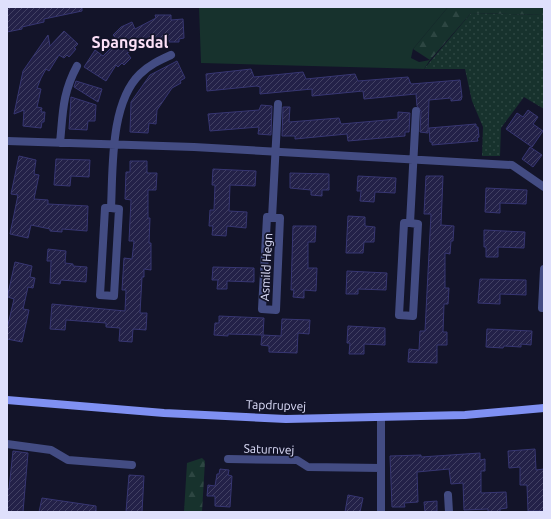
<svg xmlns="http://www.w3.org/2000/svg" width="551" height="519" font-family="Ubuntu,sans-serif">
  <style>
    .grass { fill: url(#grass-dots) }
    .forest { fill: url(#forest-firs) }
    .green { fill: #17322d }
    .building { fill: url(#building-hatch); stroke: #373672 }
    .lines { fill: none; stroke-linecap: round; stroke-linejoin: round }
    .street { stroke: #434c83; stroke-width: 8 }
    .secondary { stroke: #7f90f2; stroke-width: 8 }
    .labels { text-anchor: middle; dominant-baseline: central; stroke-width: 3.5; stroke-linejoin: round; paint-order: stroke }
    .street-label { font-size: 12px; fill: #dfe0fc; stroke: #131429 }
    .district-label { font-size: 16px; font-weight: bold; fill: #fce0f7; stroke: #131429 }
  </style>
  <defs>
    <pattern id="grass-dots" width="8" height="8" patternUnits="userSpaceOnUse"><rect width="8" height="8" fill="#17322d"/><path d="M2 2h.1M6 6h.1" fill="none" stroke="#2d4642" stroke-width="1.8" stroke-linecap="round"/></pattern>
    <pattern id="forest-firs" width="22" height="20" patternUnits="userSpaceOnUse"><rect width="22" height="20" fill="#17322d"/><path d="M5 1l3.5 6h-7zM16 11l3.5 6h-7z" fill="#2d4642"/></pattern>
    <pattern id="building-hatch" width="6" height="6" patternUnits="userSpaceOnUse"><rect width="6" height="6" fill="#232148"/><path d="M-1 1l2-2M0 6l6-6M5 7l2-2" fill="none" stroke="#424163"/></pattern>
  </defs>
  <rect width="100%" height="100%" fill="#131429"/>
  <!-- grass -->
  <path class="grass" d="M471,13L544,15V109L524,97L501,128L500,156H482L483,127L472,101L465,69H424Z"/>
  <!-- forest -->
  <path class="forest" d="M448,7H544V15L471,13L430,60L413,49Z
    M202,458L205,461L202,512H184L187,463Z"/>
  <!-- green -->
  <path class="green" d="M199,7H448L413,49L411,58L419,62L430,60L424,69L201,63Z"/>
  <!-- building -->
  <path class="building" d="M7,7H82V11L44,19V22L22,27V29L7,32Z
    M155,15H171V20L183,19L184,38L179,39V42H169L168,36L147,47L145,44L127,53L131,58L124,65L122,63L118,67L116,65L106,81L84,67L95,50L103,56L118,41L113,35L121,27L132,22L135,29L156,18Z
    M64,31L78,44L74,48L76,49L69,57L67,55L64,58L59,55L49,71L46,69L41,78L37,88L41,89L37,107L42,108L41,112H45L44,122H42L41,128L23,126L24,110L14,114L23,71L48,35L50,46Z
    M177,61L185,78L180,81L181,83L172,88L157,110L156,124L149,123L148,133L130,132L131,102L150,75Z
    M251,69L254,77L303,72L306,79L355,74L358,81L408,77L411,84L460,80L462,97L461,100L451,101V98L429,100L428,133L420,132L421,111L417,106L416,94L364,99L363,91L312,96V89L260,94V87L257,86L207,91L206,74Z
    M76,81L102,89L98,102L74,87Z
    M71,97L96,105L95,121H88L87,130L69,129Z
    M261,105L272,106L271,135L258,134L259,127L210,131L208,114L259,110Z
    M283,107H290L289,122L339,118L341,124L398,119V112L410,113L409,132H405V136L348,141L347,134L295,139V136H282Z
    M528,110L538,117L533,124L543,131L532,147L506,129L517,113L523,117Z
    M476,124V127H478L479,137L477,138L478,141L432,145V142H430L429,128Z
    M530,147L542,155L533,167L522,159Z
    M19,156L36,160L34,174L39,175L34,199L48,200V204L88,206L87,231L62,229V232L50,231V229L31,225L28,238L10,234L18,195L11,194Z
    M56,159L90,160L89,177L71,176L70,186L54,185Z
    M130,161H147V173H157L156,190H148V218H150L149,243H151V270L144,269V277H142L140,313H147L146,330L133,329L132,342L119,341L120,328L106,327V323L66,320L65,330L50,329L52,304L125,311L126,290H122L124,258L132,259L134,241H129L131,200L125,199L126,172H130Z
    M213,169L256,171L255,186L230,185L229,211L247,212L246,228L227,226L226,236L212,235L213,226H209L210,210H214L215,185H212Z
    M290,173L329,174V190H322V196L311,195V190L290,188Z
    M358,176L396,178L395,193L375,192L374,202L360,201L361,191H357Z
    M426,176H443L441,225L454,226L453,241H451L450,254L445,253V288H449L448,304H444L443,332H447V345H437V363L408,362L409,349L419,350L420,331H425L431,214H424Z
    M486,188L527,190L526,204L500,203V213L485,212Z
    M348,216L365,217V226L375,227L374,242H364L363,253H346Z
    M293,226H316L315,242H308V268H317L316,291L304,290V298L293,297L294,290H291Z
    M484,230L525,232L524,248L498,247V257H486V247H484Z
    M48,249L66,251L65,263L73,264V266L87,267L86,282L61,280L60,284L50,283L51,261H47Z
    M15,262L32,266L30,277L35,278L33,288L28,287L23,309L29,310L22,342L7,339V329L14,299L8,297V294Z
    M213,267L254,268V282L227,281V289H217L218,280H212Z
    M347,271L387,273L386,290L358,289V294H346Z
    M480,279L526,280V295L500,294V304L478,303Z
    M219,316L264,318L263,335L281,336L282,319L310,320L309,334L298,333L297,353L269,352V346L261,345L262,335L228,334V336L214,335L215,323H219Z
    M348,326L385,328V345L364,344V354H349L350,343H347Z
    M487,329L532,331L531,345L521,344V347L504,346L503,348L486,347Z
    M535,449L536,470L544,469V511H528L527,485H520V467L509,468L508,451Z
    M13,451L28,453L23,512H7V489H9Z
    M480,453V460L485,459V471H481V493L506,492L507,508L500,509V512H488V509L464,510L463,483L451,484L449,469L417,472L418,502L404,503L405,507H392L390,456L421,455V457Z
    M220,469L229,470L228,475L232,476L230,507L215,506V496H207L208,485L215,486L217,474H219Z
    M129,475L144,476L142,512H126Z
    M348,495L363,498L360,512H345Z
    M42,498L96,506V512H39Z
    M437,501V511L425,512L424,502Z"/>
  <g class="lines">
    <!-- street -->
    <path class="street" d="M7,141L194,147L512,165L544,187
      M60,143C63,113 62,94 77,66
      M111,208H105L100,295L114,296L119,209L111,208C113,168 110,103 140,74C149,65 160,60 171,55
      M272,218L267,217L262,309L276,310L280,218H272L278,104
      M410,223H404L399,315L413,316L418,224L410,223L416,111
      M544,269L542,308H544
      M7,444L51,450L68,460L132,465
      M228,459L297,460L308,467L381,468
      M448,495L449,512
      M381,512V417"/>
    <!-- secondary -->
    <path class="secondary" d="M7,400L164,413L286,419L465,415L544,408"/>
  </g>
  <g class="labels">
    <!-- street labels -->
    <g class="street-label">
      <text transform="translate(266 267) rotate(-87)">Asmild Hegn</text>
      <text transform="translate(276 405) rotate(2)">Tapdrupvej</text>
      <text transform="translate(269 449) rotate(2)">Saturnvej</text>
    </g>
    <!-- district labels -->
    <g class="district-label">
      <text x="130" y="42">Spangsdal</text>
    </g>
  </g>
  <!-- border -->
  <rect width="551" height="519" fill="none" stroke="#dfe0fc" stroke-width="16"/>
</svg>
